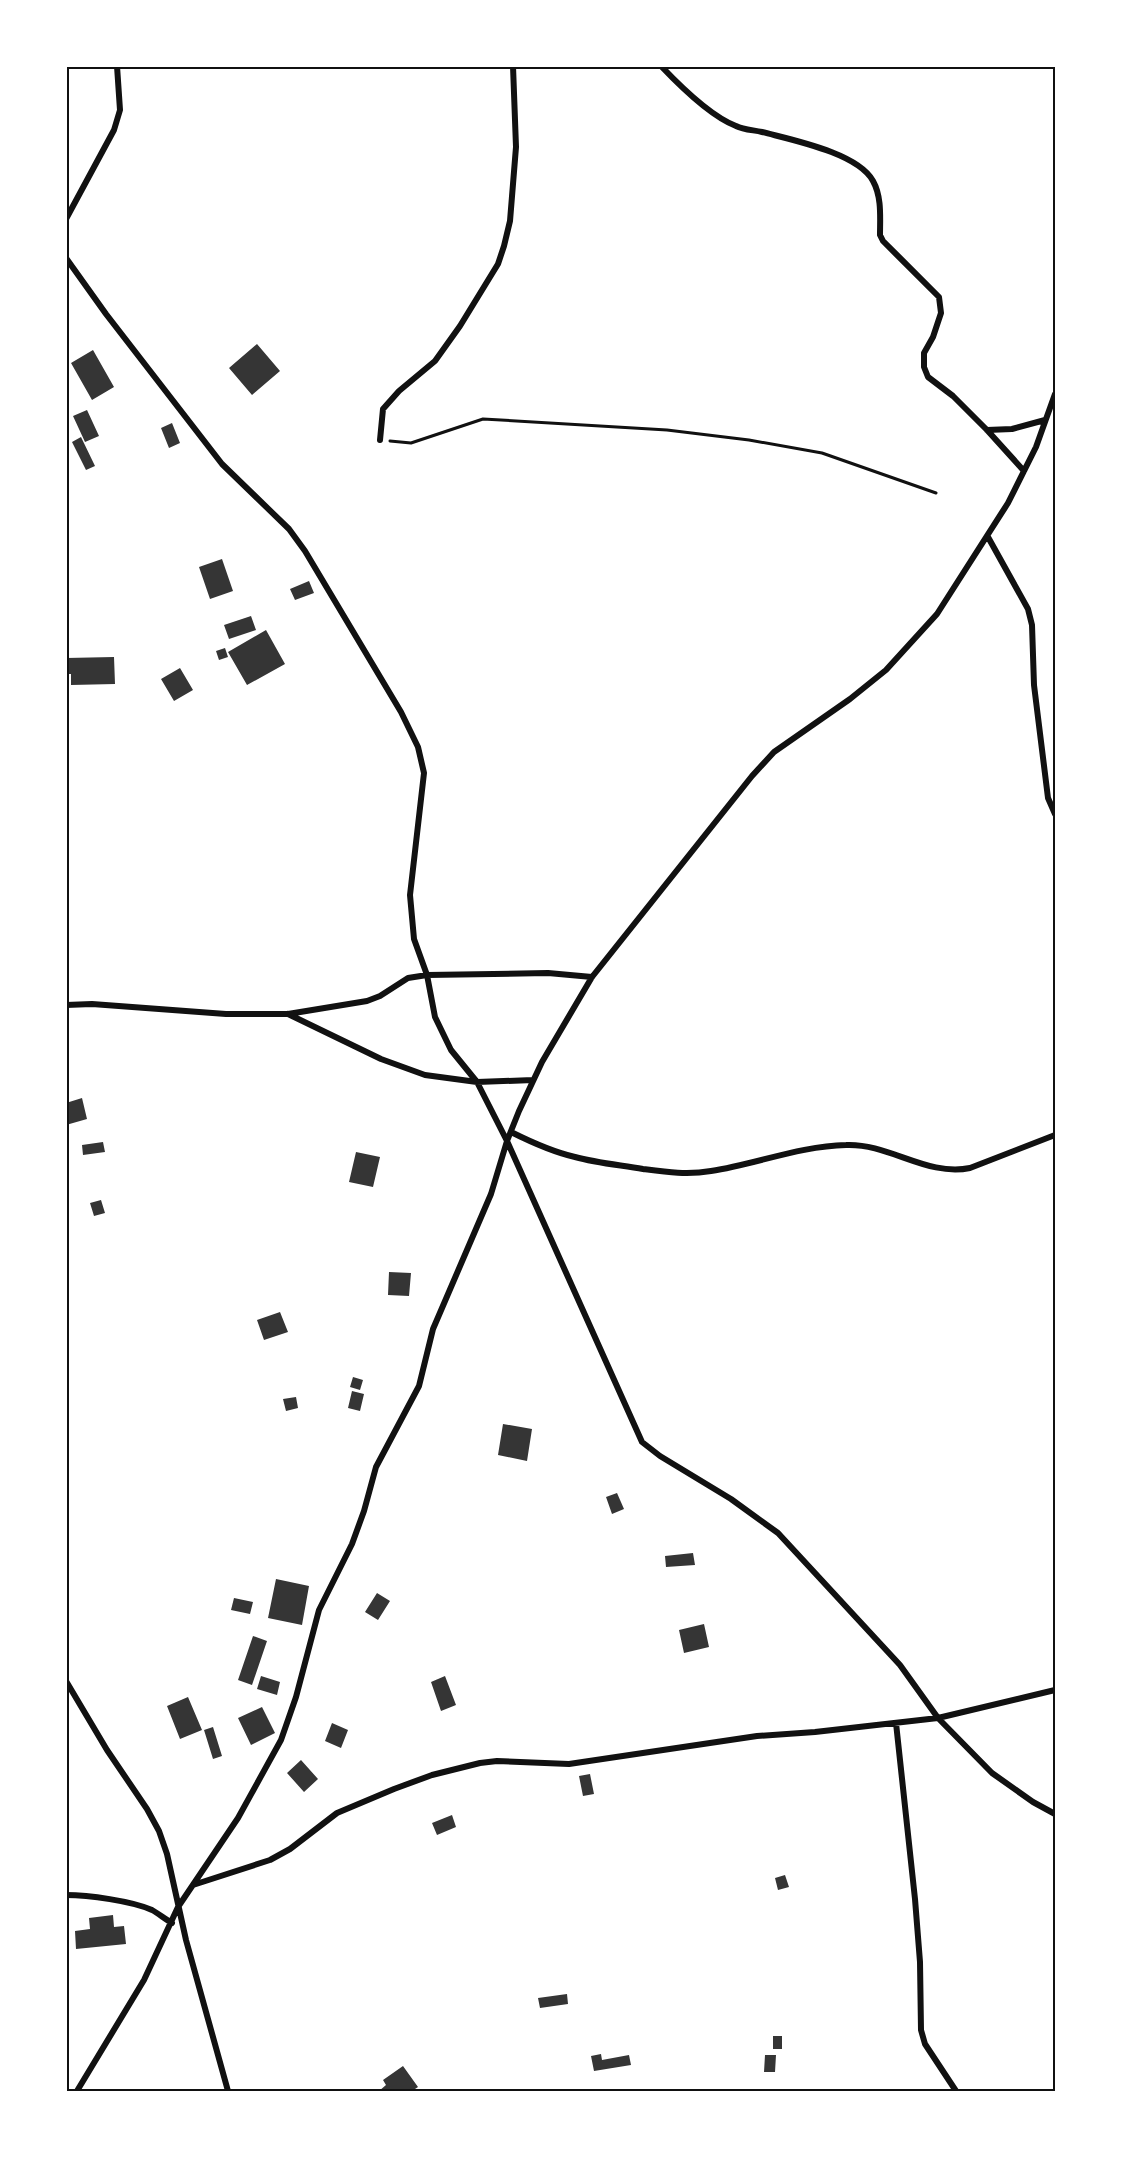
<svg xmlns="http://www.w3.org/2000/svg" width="1121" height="2157" viewBox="0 0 1121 2157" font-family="'PT Sans',sans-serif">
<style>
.building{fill:#353535}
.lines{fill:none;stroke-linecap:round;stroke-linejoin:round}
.path{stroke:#111;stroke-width:3}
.minor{stroke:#111;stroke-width:6}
.neatline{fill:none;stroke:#111;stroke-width:2}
</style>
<rect width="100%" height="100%" fill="#fff"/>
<path class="building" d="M257,344L280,371L252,395L229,368Z
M93,350L114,387L92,400L71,363Z
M87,410L99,436L85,442L73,416Z
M172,423L180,443L169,448L161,428Z
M81,437L95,466L86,470L72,442Z
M222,559L233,591L210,599L199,567Z
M309,581L314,593L295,600L290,589Z
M251,616L256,630L229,639L224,625Z
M266,630L285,664L247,685L228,652Z
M225,648L228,657L219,660L216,651Z
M114,657L115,684L71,685V674H66V658Z
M180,668L193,690L174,701L161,679Z
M82,1098L87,1119L66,1125V1103Z
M103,1142L105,1152L83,1155L82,1145Z
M356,1152L380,1157L373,1187L349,1182Z
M101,1200L105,1213L94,1216L90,1203Z
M389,1272L411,1273L409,1296L388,1295Z
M280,1312L288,1332L264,1340L257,1320Z
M353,1377L363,1380L360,1390L350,1387Z
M352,1391L364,1394L360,1411L348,1408Z
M296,1397L298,1408L286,1411L283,1399Z
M503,1424L532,1429L527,1461L498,1455Z
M617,1493L624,1509L612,1514L606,1497Z
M693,1553L695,1565L666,1567L665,1556Z
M276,1579L309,1586L302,1625L268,1618Z
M377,1593L390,1601L378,1620L365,1612Z
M234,1598L253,1602L250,1614L231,1610Z
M704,1624L709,1647L684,1653L679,1630Z
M253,1636L267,1641L252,1685L238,1680Z
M261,1676L280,1682L277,1695L257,1689Z
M445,1676L456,1705L441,1711L431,1682Z
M188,1697L202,1730L180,1739L167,1706Z
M262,1707L275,1733L251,1745L238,1718Z
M332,1723L348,1730L341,1748L325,1741Z
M213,1727L222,1756L213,1759L204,1730Z
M301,1760L318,1779L304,1792L287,1773Z
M590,1774L594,1794L583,1796L579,1776Z
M452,1815L456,1827L437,1835L432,1823Z
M785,1875L789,1887L778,1890L775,1878Z
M113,1915L114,1927L124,1926L126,1944L76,1949L75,1931L90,1929L89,1918Z
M567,1994L568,2004L540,2008L538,1998Z
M773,2036H782V2049H773Z
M601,2054L602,2060L629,2055L631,2065L594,2071L591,2056Z
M765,2055H776L775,2072H764Z
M403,2066L418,2087L412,2091H379L386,2085L383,2080Z"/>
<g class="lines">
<path class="path" d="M390,441L411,443L483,419L667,430L749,440L822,453L936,493"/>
<path class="minor" d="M661,66C680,86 710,116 736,126C744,130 754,130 762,132C792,140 858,153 873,181C882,197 880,218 880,235L883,241L939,297L941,313L933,337L924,353V367L928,377L953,396L987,430L1024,471
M66,219L114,130L120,110L117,66
M66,258L106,314L222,464L289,529L305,551L401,712L418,747L424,773L410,895L414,939L427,975L435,1017L451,1050L477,1082L507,1141L642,1442L660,1456L731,1499L778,1533L900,1665L938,1718L992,1773L1033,1802L1055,1814
M987,430L1012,429L1045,420
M380,440L383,409L399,391L435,361L460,326L498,264L504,246L510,221L516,147L513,66
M988,537L1028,609L1032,625L1034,685L1048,798L1055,814
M66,1005L92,1004L226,1014H288L367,1001L380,996L408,978L427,975L548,973L592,977
M288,1014L381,1059L425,1075L477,1082L533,1080
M511,1132C531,1142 553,1152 575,1157C597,1163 620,1165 643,1169C666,1172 687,1175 711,1171C756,1164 800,1146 846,1145C889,1143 927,1177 970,1168L1055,1135
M66,1681L107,1750L147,1809L159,1831L167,1854L186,1940L228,2091
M896,1723L915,1899L920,1962L921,2030L925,2044L956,2091
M193,1885L270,1860L290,1849L337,1813L394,1789L432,1775L480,1763L497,1761L569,1764L757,1736L815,1732L938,1718L1055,1690
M66,1895C88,1895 132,1901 152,1910C159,1914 165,1919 172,1923
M77,2091L144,1980L178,1907L238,1818L281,1740L296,1697L319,1610L352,1544L364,1511L376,1467L419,1386L433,1329L491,1194L507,1141L519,1111L542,1062L592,977L752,776L774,752L850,699L886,670L937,614L1008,503L1036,447L1055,394"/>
</g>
<rect width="1121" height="2157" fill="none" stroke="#ffffff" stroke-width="135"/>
<rect x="68" y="68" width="986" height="2022" class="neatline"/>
</svg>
